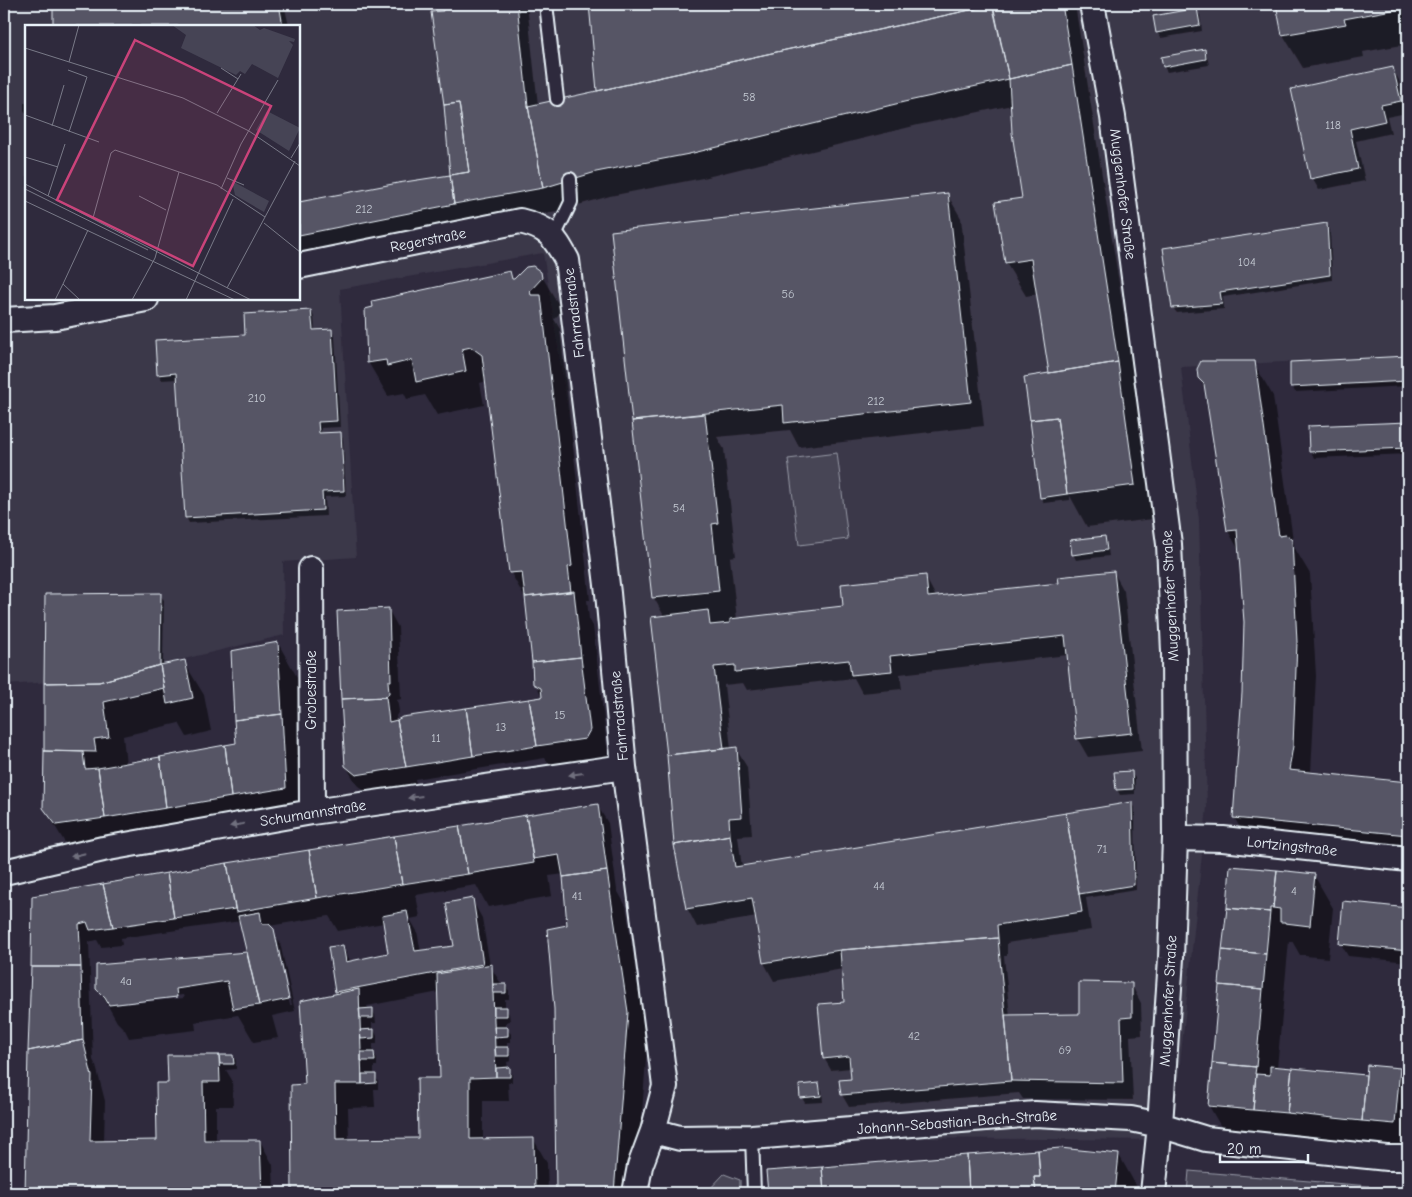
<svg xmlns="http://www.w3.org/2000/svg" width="1412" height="1197" viewBox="0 0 1412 1197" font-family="'Comic Neue',sans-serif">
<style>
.built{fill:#3b3749;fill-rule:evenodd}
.green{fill:#464455;stroke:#979aa6}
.shadow{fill:#0007;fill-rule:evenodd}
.building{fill:#575565;stroke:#e8f1f8}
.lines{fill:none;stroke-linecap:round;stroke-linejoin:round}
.service-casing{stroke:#e8f1f8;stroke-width:16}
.minor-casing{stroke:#e8f1f8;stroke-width:28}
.service{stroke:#2f2a3d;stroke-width:12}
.minor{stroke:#2f2a3d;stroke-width:24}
.oneway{fill:#70707e}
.labels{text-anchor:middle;stroke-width:4;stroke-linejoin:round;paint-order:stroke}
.number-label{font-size:12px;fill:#c4cad3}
.street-label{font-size:15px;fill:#e8f1f8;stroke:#2f2a3d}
.inset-road{fill:none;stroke:#797a88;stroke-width:1}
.view{fill:#ca437a;fill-opacity:0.15;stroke:#ca437a;stroke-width:2.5}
.inset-edge{fill:none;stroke:#e8f1f8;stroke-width:2.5}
</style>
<rect width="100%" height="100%" fill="#2f2a3d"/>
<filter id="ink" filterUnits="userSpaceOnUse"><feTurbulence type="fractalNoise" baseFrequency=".02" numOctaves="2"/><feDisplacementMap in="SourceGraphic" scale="10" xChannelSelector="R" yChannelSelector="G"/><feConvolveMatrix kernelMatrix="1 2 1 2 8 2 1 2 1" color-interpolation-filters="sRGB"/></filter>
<g filter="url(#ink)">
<path class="built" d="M4,4H1408V356L1181,367L1199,520L1207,807L1172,1140L768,1137L668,1124L641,874L543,253L340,289L356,557L283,562L284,635L101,679L4,685ZM26,26H299V299H26Z"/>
<path class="green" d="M837,453L848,539L799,545L788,459Z
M1189,1171L1369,1186V1193H1187Z
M724,1174L740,1180V1193H706Z"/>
<path class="shadow" d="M54,4H284L289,26H54Z
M444,4H527L538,105L598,92L590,4H1075L1137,397L1153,519L1087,527L1070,496V500L1044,503L1041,497L1051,374L1038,294L1026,296L1006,263L1023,199L1012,105L918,125L703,178L610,196L557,211L299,255V204L399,184L451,176Z
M1278,4H1408V44L1363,52L1364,57L1303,68L1283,35Z
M1196,10L1200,15L1202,31L1161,38L1157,32Z
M1204,51L1207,56L1209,65L1167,72L1164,67Z
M1392,68L1399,80L1407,113L1387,117L1391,133L1356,141L1365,181L1319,190L1312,178Z
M24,103H26V114L24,110Z
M947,194L961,218L984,426L799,447L790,430L717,437L724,449L736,556L730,557L737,619L844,608L925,576L935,595L936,597L1060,584L1114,573L1124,591L1142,751L1088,757L1077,738L1068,655L900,674L902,689L862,693L854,678L747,690L743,683L724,685L731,749H736L747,767L752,835L738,836L742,867L1132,804L1135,809L1136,890L1086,898L1091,930L1007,943V956H1004L1010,1017L1080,1015L1131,984L1141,1003L1142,1035L1130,1036L1133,1100L1023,1099L1019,1093L849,1107L842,1095L853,1080L851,1068L831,1070L824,1058L846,1003L843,969L774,981L764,963L757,917L697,927L687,908L664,616L654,598L612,232Z
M1327,224L1330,230L1332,280L1223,297L1224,309L1177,313L1173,308Z
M509,273L514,281L540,273L560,307L561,312L554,319L560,329L590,600H587L589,619L593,626L609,764L557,779L545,758L415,779L416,785L367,793L357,785L346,766L388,609L398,627L401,699L397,700L399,711L396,716L397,722L543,698L535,683L526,600L511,573L487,381L480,383L484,405L437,415L425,395L407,399L404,393L388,396L368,362Z
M311,311L314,317L315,331L331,330L335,336L340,427L321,428V434L340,433L343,439L346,496L325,497L326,516L189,523L186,517L178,379L162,380L158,374L247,336Z
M1408,358V386L1295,392L1292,386L1291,363Z
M1254,363L1273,396L1294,547L1310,574L1316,676L1311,773L1408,784V866L1253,851L1234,817L1244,693L1245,622L1240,552L1228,531L1206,390L1199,378Z
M1408,423V454L1314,458L1311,452L1310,427Z
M1104,537L1107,543L1109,556L1076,560L1073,554Z
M46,595H160L164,600L163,666L184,662L204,695L211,731L187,737L179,723L123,736L126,764L237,744L278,643L297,677L305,821L70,851L44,808Z
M1131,773L1135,778V794L1120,795L1117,789Z
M597,805L608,823L617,890L626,906L647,1046L636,1193H557L556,1008L568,926L564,874L549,876L552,896L488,907L476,885L416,895L420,917L410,919L417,931L421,952L455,947L472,900L482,918L490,966L502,985H505L509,991V999H505V1008L509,1014L510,1021L506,1022V1028L511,1034V1042H507V1048L511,1054V1061L507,1062L508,1069L512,1074V1082H508L509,1101H483V1140H534L547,1163L548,1193H294L292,1086H306L338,995L336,991L342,946L351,962L389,954L384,923L338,931L329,916L269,926L274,936L290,1005H292L277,940L280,943L295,1011L272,1016L278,1038L254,1042L238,1015L195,1022L196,1030L129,1038L125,1030L117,1022L98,988L248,953L241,921L121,938L122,945L101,947L97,940L89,942L93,1060L96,1066L105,1101L104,1142H158L169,1084V1057L233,1056L236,1061V1069L226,1070L232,1080L233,1106H216V1141H260L273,1165L274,1193H26L33,897L227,864ZM439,992L441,1079L419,1140H349L348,1108L375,1107L374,1089H378V1081L374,1075V1066H377V1058L373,1053V1044H377V1036L374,1030H372V1023H376L375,1015L372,1010H369L367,1006ZM183,995L184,998L114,1005V1003Z
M1231,867L1314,875L1333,908L1328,958L1305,956V955H1300L1292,941H1289L1277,1068L1367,1076L1399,1070L1408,1085V1156L1228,1139L1209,1106Z
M1344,903L1408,909V962L1348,956L1341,944Z
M818,1084L822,1090L823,1102L805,1103L802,1098Z
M1119,1155L1138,1189L1137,1193H769L768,1172Z"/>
<path class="building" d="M53,4H279L283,26H53Z
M442,4H517L528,106L543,188L454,204L450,175L469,172L459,103L444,105L431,12L443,11Z
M589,4H992L993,5L597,91Z
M992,4H1062L1072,65L1009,79Z
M1276,4H1408V7L1344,19L1346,24L1282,35Z
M993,5L1009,79L904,102L689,154L596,172L543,188L528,106Z
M1197,8L1200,25L1156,33L1153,16Z
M1205,49L1206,59L1163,67L1161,57Z
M1072,65L1118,362L1049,373L1031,259L1005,263L995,202L1022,198L1012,133L1009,79Z
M1393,67L1401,101L1381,105L1385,121L1350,129L1358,169L1310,179L1291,89Z
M459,103L469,172L450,175L444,105Z
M450,175L454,204L299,235V202L398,183Z
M948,193L971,402L784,423L783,405L632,421L611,231Z
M1327,223L1330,275L1220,292L1222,304L1172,308L1163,248Z
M533,266L541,272L542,278L530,291L531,295H541L572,566L568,567L571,592L525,597L522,572L509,573L482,355L471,347L462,349L466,371L416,382L412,360L387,366L386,360L367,363L365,309L373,307L372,301L510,271L512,279H514L526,267Z
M311,310L313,330L332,329L337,421L318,422L319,433L341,432L344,491L322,492L323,510L185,518L176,373L157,375L155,340L245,335L244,314Z
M1408,356V381L1290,387V362Z
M1201,361H1255L1279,536L1286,535L1292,540L1297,642L1293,746L1289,770L1408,782V835L1233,818L1242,693L1244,622L1237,530L1227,531L1204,384L1198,378L1197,369Z
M1118,362L1135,485L1067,494L1057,417L1030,420L1024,377Z
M705,414L718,523L712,524L719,591L652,598L632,421Z
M1057,417L1067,494L1040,498L1030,420Z
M1408,422V448L1309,452L1308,426Z
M1105,536L1107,550L1072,555L1070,540Z
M1114,571L1132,733L1076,739L1065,636L890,656L892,671L851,675L849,660L735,672V665L714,667L724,749L667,755L651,617L708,610L710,625L730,623V619L843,606L841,584L926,575L928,597L1059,583L1058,577Z
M574,591L581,657L532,662L525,597Z
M161,593L160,665L99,682L44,683L45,594Z
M389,608L391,681H388L389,693L386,697L341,699L337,611Z
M278,642L282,714L234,720L231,651Z
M581,657L590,730L585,739L537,746L529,699L542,697L541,688L533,684L532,662Z
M185,660L193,698L167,704L160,665Z
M160,665L164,688L104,702L109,737L94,739L96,752L44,751V683L99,682Z
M386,697L389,722L397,720L406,767L356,775L345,766L341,699Z
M529,699L537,746L473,756L466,708Z
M466,708L473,756L406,767L397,720L402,717Z
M282,714L286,788L231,797L225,745L236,743L234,720Z
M225,745L231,797L166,808L160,757Z
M737,747L742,817L729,818L730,835L674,845L667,755Z
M44,751L83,752L85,769L98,768L105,818L56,825L43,808Z
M160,757L166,808L105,818L98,768Z
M1132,771L1133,789L1116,790L1114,772Z
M1132,802L1134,885L1079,894L1066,813Z
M598,804L607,871L563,877L559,855L533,859L526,815Z
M1066,813L1082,912L997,925L998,938L840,950L763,963L752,898L686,909L674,845L730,835L735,867Z
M526,815L534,863L468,874L459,826Z
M459,826L468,874L402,884L394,836Z
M394,836L402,884L317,898L309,850Z
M309,850L317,898L236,912L227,863Z
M227,863L235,909L174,918L167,873Z
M1230,866L1277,870L1273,908H1270V912L1227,908Z
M1277,870L1315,874L1310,926L1285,923V922H1280V909L1273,908Z
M607,871L628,1012L614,1193H556L554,1009L547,929L567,925L563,877Z
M167,873L174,918L113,927L103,884Z
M103,884L113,927L90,930L87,922L79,924L81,967H31L32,896Z
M473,898L483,964L335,992L328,947L343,945L346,962L388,953L382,916L407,911L415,951L454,946L446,903Z
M1343,901L1408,908V951L1339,944Z
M1227,908L1270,912L1266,954L1222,950Z
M260,912L262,924H269L274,929L289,999L259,1005L238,916Z
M998,938L1011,1081L841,1095L839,1080L851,1079L849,1056L823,1059L818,1004L844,1002L840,950Z
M1222,950L1266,954L1263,989L1219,985Z
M247,952L259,1005L233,1009L227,981L176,989L177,997L109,1005L105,998L96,989V965Z
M492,964L496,1077L470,1078V1139L534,1138L535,1193H292L291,1085L305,1084L300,1001L359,989L362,1084H335L336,1139L418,1138L417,1078H440L437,974Z
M31,967H81L83,1040L28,1051Z
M1079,982L1132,983V1017L1121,1018L1123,1083L1011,1081L1005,1015L1079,1014Z
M493,984H506V993H493Z
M1219,985L1263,989L1256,1067L1212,1063Z
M494,1007H507V1016H494Z
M373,1008V1018H360L359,1009Z
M494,1027H508V1036L495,1037Z
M374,1029V1038L361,1039L360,1030Z
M83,1040L92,1076L90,1141L157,1140L156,1083H168L167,1055H219L220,1082H203L204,1140H260L262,1193H25L28,1051Z
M495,1047H509V1056H496Z
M361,1052H374L375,1061H361Z
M219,1055H233L234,1064H220Z
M1212,1063L1256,1067L1255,1074H1256L1253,1110L1208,1106Z
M1367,1065L1400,1068L1395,1124L1362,1121Z
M1270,1066L1292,1068L1287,1113L1253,1110L1256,1074L1270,1075Z
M510,1067V1077H496V1068Z
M1292,1068L1366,1075L1362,1121L1287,1113Z
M362,1074H376V1083L362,1084Z
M819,1083L821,1096L800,1098L799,1085Z
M1060,1148L1119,1154L1115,1193H1036L1034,1177H1040L1038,1150Z
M1038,1150L1040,1177H1034L1036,1193H969L967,1155Z
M967,1155L969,1193H824L822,1167Z
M822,1167L824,1193H768L766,1171Z"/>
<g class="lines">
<defs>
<path id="service" d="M546,4L557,99
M554,237L571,202L570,179
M752,1137L754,1193"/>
<path id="minor" d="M1092,4L1113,117L1169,544L1174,652L1175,838L1171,958L1160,1125L1153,1193
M299,266L520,221C549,228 553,235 567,260L608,593L624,767L665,1086L653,1131L640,1166L635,1193
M4,320L55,317L146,299
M311,569L312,812
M1175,838L1223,839L1408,859
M4,872L103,849L312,812L624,767
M653,1131L680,1138L752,1137L1035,1114L1131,1119L1160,1125L1206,1139L1387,1158H1408"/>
</defs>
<use href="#service" class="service-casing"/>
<use href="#minor" class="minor-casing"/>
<use href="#service" class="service"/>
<use href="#minor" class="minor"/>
</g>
<defs><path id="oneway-solid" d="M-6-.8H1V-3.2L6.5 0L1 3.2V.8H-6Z" transform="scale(1.25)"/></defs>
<g class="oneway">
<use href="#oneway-solid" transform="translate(576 774) rotate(172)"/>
<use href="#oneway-solid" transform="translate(415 797) rotate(172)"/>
<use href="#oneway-solid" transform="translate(237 825) rotate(170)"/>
<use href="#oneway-solid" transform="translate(78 855) rotate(167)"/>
</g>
</g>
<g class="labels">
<g class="number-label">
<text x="749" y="101">58</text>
<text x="1333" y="129">118</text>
<text x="364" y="213">212</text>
<text x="1247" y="266">104</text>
<text x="788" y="298">56</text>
<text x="257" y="402">210</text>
<text x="876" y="405">212</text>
<text x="679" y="512">54</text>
<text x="560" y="719">15</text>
<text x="501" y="731">13</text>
<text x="436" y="742">11</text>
<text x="1102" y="853">71</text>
<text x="879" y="890">44</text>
<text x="1294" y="895">4</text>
<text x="577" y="900">41</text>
<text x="126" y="985">4a</text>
<text x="914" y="1040">42</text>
<text x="1065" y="1054">69</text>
</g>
<g class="street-label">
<text transform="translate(1123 194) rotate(83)" y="5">Muggenhofer Straße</text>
<text transform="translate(428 240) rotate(-11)" y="5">Regerstraße</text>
<text transform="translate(574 313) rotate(-97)" y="5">Fahrradstraße</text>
<text transform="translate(1170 596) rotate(-93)" y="5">Muggenhofer Straße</text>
<text transform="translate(311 690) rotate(-90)" y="5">Grobestraße</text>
<text transform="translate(619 716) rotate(-95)" y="5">Fahrradstraße</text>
<text transform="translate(313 813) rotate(-9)" y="5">Schumannstraße</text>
<text transform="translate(1292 846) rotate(6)" y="5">Lortzingstraße</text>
<text transform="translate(1168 1001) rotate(-87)" y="5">Muggenhofer Straße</text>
<text transform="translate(957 1122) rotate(-4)" y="5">Johann-Sebastian-Bach-Straße</text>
</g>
</g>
<g transform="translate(25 25)">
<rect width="275" height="275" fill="#2f2a3d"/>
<path d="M147,0H228L235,5L239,3L270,14L269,17L264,16L268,20L253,53L227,39L220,49L215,46L211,50L156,23L161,10ZM242,86L275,103L264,126L231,105ZM207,156L244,176L239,187L210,170Z" fill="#464455"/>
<path class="inset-road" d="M0,23L158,73L224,106L275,141M44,37L54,0M196,43L213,54M43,45L62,52L44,107M192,88L216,49M0,90L74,117M27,101L39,60M90,125L192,160L240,192M0,132L33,142M266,133L275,118M202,153L219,160M0,159L226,275M0,164L123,225M196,164L216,119L253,55M23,171L40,119M114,171L141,185M0,176L210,275M68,193L86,128L90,125M239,198L275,227M202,263L270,136M30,275L38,259M55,275L38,259L63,205M107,275L130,233L154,147M161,275L208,174"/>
<path class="view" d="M110,15L246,81L168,241L32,175Z"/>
<rect width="275" height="275" class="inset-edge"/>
</g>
<rect width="1412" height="1197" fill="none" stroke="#2f2a3d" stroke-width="20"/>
<rect x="10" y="10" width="1392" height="1177" fill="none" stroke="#e8f1f8" stroke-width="2" filter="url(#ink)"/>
<path d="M1220 1154v8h88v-8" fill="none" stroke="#e8f1f8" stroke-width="2.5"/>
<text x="1227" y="1154" font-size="15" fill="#e8f1f8" stroke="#2f2a3d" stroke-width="4" paint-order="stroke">20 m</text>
</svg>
